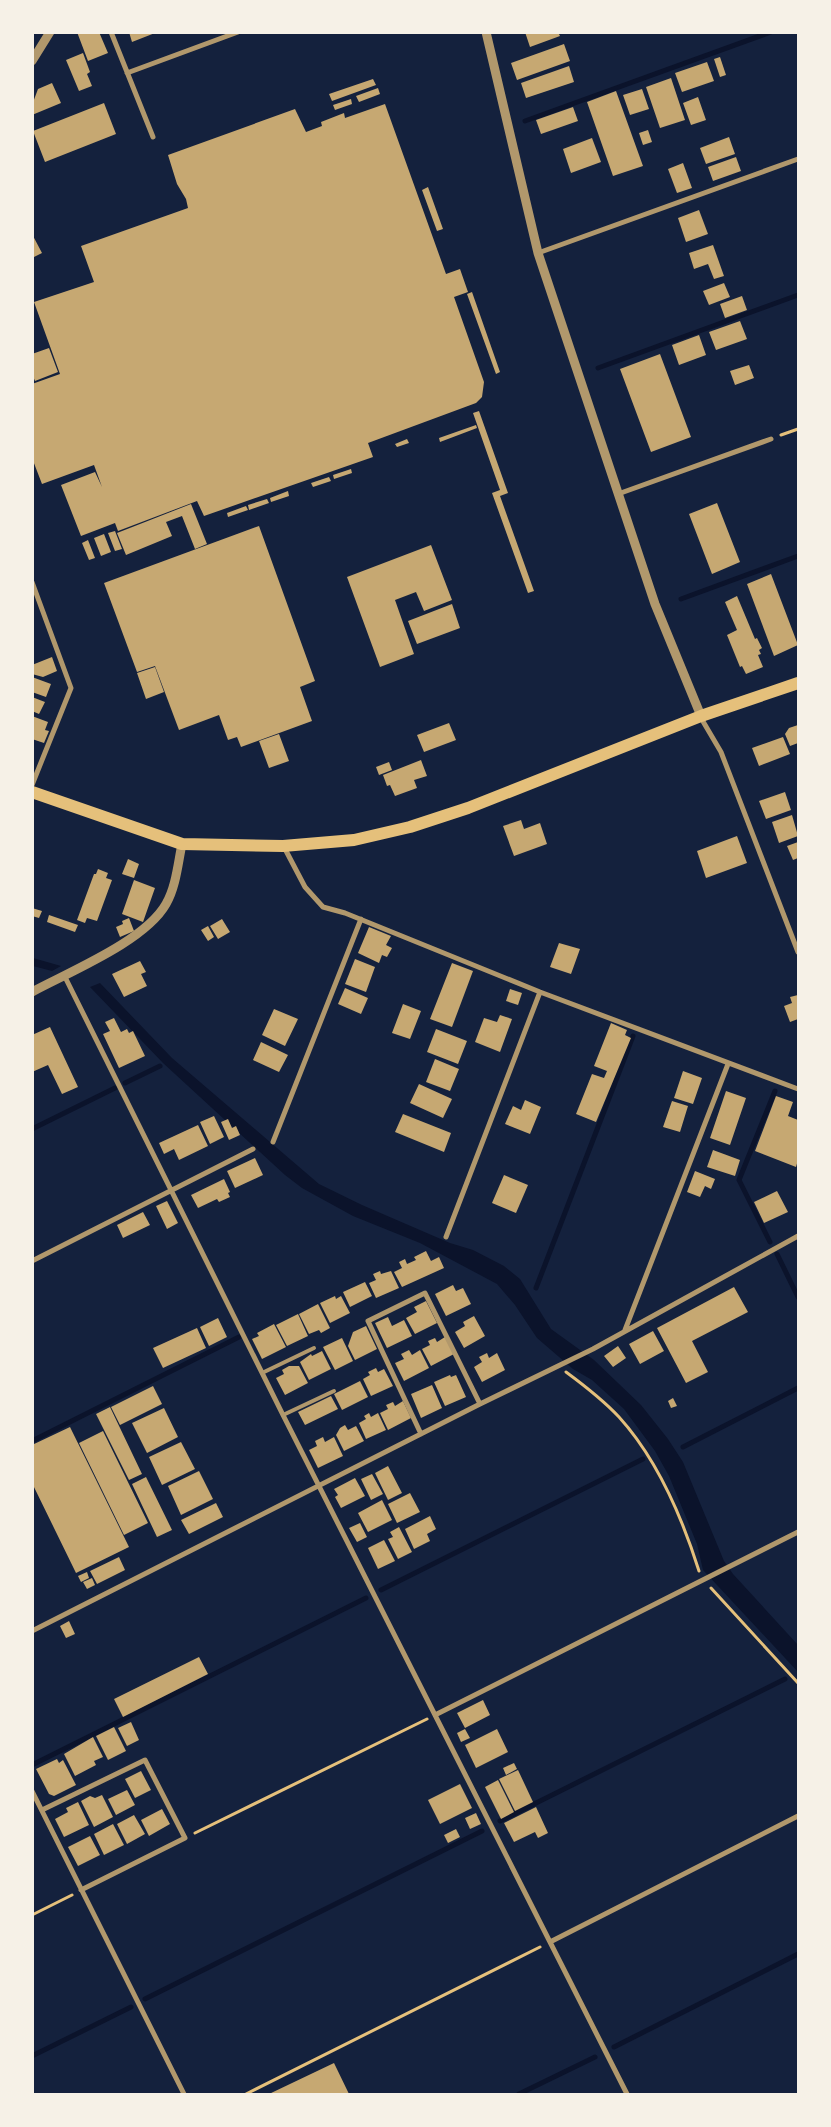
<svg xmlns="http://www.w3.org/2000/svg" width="831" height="2127" viewBox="0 0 831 2127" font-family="'Open Sans',sans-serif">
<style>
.water{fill:#0b132b}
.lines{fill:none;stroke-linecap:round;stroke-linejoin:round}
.stream{stroke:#0b132b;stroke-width:5}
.building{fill:#c6a872}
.path{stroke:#e5c07b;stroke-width:3}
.service{stroke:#b1986c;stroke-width:4}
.minor{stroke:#b1986c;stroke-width:5}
.tertiary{stroke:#b1986c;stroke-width:9}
.primary{stroke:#e5c07b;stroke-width:12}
</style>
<rect width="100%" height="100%" fill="#14213d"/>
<path class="water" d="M32,958H33L61,966L52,971L33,966Z
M100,983L172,1058L319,1184L362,1205L450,1243L473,1250L504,1266L520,1279L551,1329L594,1360L641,1405L668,1439L683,1462L724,1561L733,1574L798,1645V1672L703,1570L697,1544L669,1476L655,1451L624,1409L592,1380L573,1369L537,1338L515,1305L497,1284L420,1243L353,1216L302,1188L285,1175L163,1063L90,987Z"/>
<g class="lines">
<path class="stream" d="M525,121L771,32
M598,368L798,295
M681,599L798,556
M125,1083L160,1066
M32,1129L115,1088
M770,1242L739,1180L775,1091
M777,1254L798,1297
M536,1288L633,1036
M32,1441L239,1337
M683,1447L798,1388
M381,1590L643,1459
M32,1765L366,1598
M500,1821L785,1679
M145,1999L482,1831
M614,2047L798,1954
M32,2056L131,2007
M519,2094L595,2057"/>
</g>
<path class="building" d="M77,32H99L108,53L88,61Z
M129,32H155V33L132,42Z
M525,32H558L560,36L530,47Z
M564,44L570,61L517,80L511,63Z
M83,53L90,72L87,74L92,86L79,91L66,60Z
M720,57L726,75L720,77L714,59Z
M707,62L714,81L682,92L675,73Z
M569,66L574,82L526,98L521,83Z
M671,78L685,120L660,128L646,87Z
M373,79L376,85L332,101L329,94Z
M52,83L61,103L32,115V105L38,89Z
M378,88L380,94L359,102L356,96Z
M642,89L649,109L630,115L623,95Z
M616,91L643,166L613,176L587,102Z
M698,97L706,120L691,125L683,103Z
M351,99L352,104L335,110L333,105Z
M104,103L116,134L45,162L33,131Z
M385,104L446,274L460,269L468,292L454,297L484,382L482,397L476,403L368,443L373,457L204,516L197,501L118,531L115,523L81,536L61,485L95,472L102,487L94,465L42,484L32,458V384L60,374L34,302L94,282L81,246L188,208L186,199L177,184L168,155L295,109L306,132L322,126L321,122L344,113L345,118Z
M573,107L578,121L541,134L536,120Z
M648,130L652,142L643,145L639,133Z
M729,137L735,154L706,164L700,148Z
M592,138L601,162L571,173L563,149Z
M736,157L741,171L713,181L708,167Z
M683,163L692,188L677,193L668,169Z
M428,187L443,229L437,231L422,190Z
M699,210L708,234L686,242L678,218Z
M32,234L42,253L32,258Z
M713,245L724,276L714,279L708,264L694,269L689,253Z
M724,283L730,297L709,305L703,291Z
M472,292L500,372L496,374L467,294Z
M742,296L747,310L725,318L720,304Z
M740,321L747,339L716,350L709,332Z
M699,335L706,355L679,365L672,345Z
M49,348L58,372L35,381L32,374V354Z
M660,354L691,437L651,452L620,369Z
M749,365L754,378L735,385L730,371Z
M479,411L508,493L500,496L534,591L528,593L492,493L500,490L473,413Z
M476,425L477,428L440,442L439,438Z
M407,439L409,443L397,447L395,444Z
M351,469L352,473L334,479L333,475Z
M329,477L331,481L313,487L311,483Z
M288,491L289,496L271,502L270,498Z
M267,499L269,503L249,510L248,505Z
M717,503L740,562L712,574L689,514Z
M191,504L207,544L195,549L182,516L166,522L172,536L126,555L117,533Z
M246,506L248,510L228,517L227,513Z
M259,526L315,681L300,687L312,721L241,747L237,737L228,740L219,715L179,730L155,666L137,672L104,583Z
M115,531L122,549L115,551L108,533Z
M104,534L111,552L101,556L94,538Z
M88,540L95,558L89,560L82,543Z
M431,545L452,600L424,611L416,592L395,600L414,654L380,667L347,577Z
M771,574L798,645L774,656L747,584Z
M737,596L755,639L757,638L762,648L759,650L761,654L758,655L763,667L746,674L742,666L740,667L727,635L737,630L725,602Z
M452,604L460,628L417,644L408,621Z
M52,657L57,671L43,677L32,674V665Z
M155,667L164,692L146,699L137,673Z
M32,677L51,684L46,697L32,692Z
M32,697L45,702L39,714L32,711Z
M32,716L48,722L45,730L49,731L44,743L32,739Z
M449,723L456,740L424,752L417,735Z
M798,725V743L790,746L785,734L789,728Z
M279,734L289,761L269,768L259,741Z
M783,737L790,754L759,766L752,748Z
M421,760L427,776L414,780L417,788L395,796L390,785L387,786L383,775Z
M389,762L392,770L379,775L376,767Z
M785,792L791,810L766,819L759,801Z
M792,815L798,836L779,843L772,822Z
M521,820L524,829L540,823L547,844L514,856L503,826Z
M737,836L747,863L706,878L697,851Z
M798,842V858L793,860L787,846Z
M128,859L139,864L134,878L122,874Z
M98,869L108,873L106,878L112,880L97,921L87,918L85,923L77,920L94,874H96Z
M134,880L155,888L143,922L122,914Z
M32,908L42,911L39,918L32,916Z
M49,915L78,925L75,932L47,922Z
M129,918L134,931L120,937L116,927L123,924L122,921Z
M222,919L230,932L218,939L210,926Z
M208,926L214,937L208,941L201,930Z
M369,927L391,936L386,945L392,948L387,957L382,955L379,963L358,953Z
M559,943L580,949L571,974L550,967Z
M355,959L375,967L366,992L345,984Z
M140,961L146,972L141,974L147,986L124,997L112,974Z
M452,963L473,971L452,1027L430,1019Z
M345,988L368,998L361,1014L338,1004Z
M510,989L522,993L518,1005L506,1001Z
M798,995V1019L790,1022L784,1006L792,1003L790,997Z
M403,1004L421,1011L410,1039L392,1033Z
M274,1009L298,1019L285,1046L262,1035Z
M500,1015L512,1019L500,1052L475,1042L484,1018L497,1022Z
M114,1018L121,1032L127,1029L129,1033L133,1031L145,1056L119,1068L103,1034L110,1031L105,1022Z
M611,1023L627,1030L625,1035L631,1038L596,1122L576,1114L592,1074L604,1078L607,1071L594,1066Z
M50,1027L78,1087L62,1094L48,1065L32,1072V1035Z
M436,1029L467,1041L458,1064L427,1052Z
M261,1042L288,1055L279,1072L253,1060Z
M435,1059L459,1069L450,1091L426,1082Z
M683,1071L702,1078L693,1104L674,1098Z
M419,1084L452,1099L443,1118L410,1103Z
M726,1091L746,1098L730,1145L710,1138Z
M776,1096L793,1102L788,1116L798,1120V1160L796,1167L755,1151Z
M525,1100L541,1107L530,1134L505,1124L513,1106L521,1110Z
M672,1101L688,1106L680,1132L663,1127Z
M403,1114L451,1133L444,1152L395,1132Z
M214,1116L224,1137L210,1144L200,1122Z
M228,1119L232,1128L236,1126L240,1135L229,1140L221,1122Z
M198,1125L208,1146L179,1160L174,1149L164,1154L159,1143Z
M713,1150L740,1160L735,1176L707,1167Z
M255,1158L263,1175L235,1188L227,1171Z
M695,1171L715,1179L711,1189L705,1186L700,1197L687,1192Z
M504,1175L528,1185L516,1213L492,1203Z
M224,1179L230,1192L228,1193L230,1197L219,1202L217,1199L198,1208L191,1195Z
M777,1191L788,1212L764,1223L754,1202Z
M167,1201L178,1223L167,1229L156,1206Z
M143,1212L150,1225L123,1238L117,1225Z
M426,1251L431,1261L439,1257L444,1268L402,1287L394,1272L402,1268L399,1262L405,1259L407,1264L416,1260L414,1257Z
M380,1271L381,1274L391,1271L399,1288L376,1298L369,1283L376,1280L373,1274Z
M365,1282L372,1296L350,1307L343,1292Z
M453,1285L456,1291L463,1288L471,1304L446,1316L435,1294Z
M734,1287L748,1312L692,1341L708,1372L686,1383L657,1328Z
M335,1296L336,1299L341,1296L350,1313L330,1323L320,1303Z
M426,1301L437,1323L415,1334L406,1318L417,1312L414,1307Z
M318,1304L330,1328L321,1333L319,1330L309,1334L299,1314Z
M298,1314L308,1336L287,1346L276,1325Z
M474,1316L485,1336L464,1348L455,1332L465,1326L463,1322Z
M388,1317L392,1326L404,1320L412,1336L387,1348L375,1323Z
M218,1318L227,1337L209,1346L200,1327Z
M274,1324L286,1347L262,1359L252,1339L259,1336L257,1333Z
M366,1326L377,1349L355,1360L348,1346L353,1332Z
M197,1328L206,1348L163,1368L153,1348Z
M653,1331L664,1351L640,1364L629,1344Z
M445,1337L454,1354L431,1366L422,1349L430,1345L428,1341L435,1338L437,1342Z
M342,1338L353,1361L335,1370L323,1347Z
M618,1346L626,1358L613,1367L604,1356Z
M409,1350L412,1355L420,1350L429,1368L404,1381L395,1363L404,1359L401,1354Z
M322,1351L331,1369L309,1380L300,1362L311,1354L312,1356Z
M487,1353L489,1358L497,1353L505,1370L482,1382L474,1367L482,1362L479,1357Z
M289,1366H299L308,1383L285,1395L276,1378L284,1374L282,1370Z
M376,1368L378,1372L384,1369L393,1386L371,1396L363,1379L370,1375L368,1372Z
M450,1375L451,1377L456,1375L466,1397L445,1406L434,1382Z
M360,1381L368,1397L342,1410L334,1394Z
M432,1385L442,1408L421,1418L411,1394Z
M153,1386L162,1404L120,1425L111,1407Z
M331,1396L338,1409L305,1425L298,1412Z
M673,1398L677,1406L671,1408L668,1401Z
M403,1401L411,1418L388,1430L380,1413L388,1409L386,1405L393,1402L395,1406Z
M110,1407L142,1474L129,1480L96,1414Z
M164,1408L178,1437L147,1453L132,1423Z
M369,1413L371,1417L378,1413L386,1430L366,1439L359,1423L366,1419L364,1416Z
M345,1425L348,1430L356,1426L364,1441L344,1451L336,1435L340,1428Z
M70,1427L129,1547L76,1573L32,1483V1445Z
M103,1431L148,1523L124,1535L79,1443Z
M323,1437L325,1442L334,1437L343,1456L318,1468L309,1450L317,1446L315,1441Z
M181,1442L195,1469L162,1485L149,1457Z
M388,1466L402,1493L388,1500L375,1473Z
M199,1471L213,1499L181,1515L168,1486Z
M372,1474L383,1494L371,1500L361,1479Z
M146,1477L172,1530L157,1537L132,1484Z
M355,1478L365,1496L341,1508L335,1497L338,1495L334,1489Z
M410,1493L420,1512L397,1523L388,1504Z
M382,1500L392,1520L368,1532L358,1513Z
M216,1503L223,1517L189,1534L181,1520Z
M430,1516L436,1529L427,1534L430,1541L414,1549L405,1529Z
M360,1523L367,1537L357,1542L349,1528Z
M399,1527L412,1552L398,1559L388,1539L393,1537L390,1532Z
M384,1540L395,1561L378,1569L368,1548Z
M119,1557L125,1570L97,1584L90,1571Z
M87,1572L89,1578L81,1582L78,1576Z
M92,1578L95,1585L87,1589L83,1582Z
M69,1621L75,1634L66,1638L60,1626Z
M199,1657L208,1674L123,1717L114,1699Z
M483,1700L490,1715L465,1728L457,1713Z
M131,1722L139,1740L127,1746L118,1728Z
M114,1727L126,1751L108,1760L96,1736Z
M465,1729L470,1738L461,1742L457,1733Z
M497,1729L508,1752L476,1768L465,1745Z
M93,1737L103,1757L94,1761L96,1765L75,1776L64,1754Z
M57,1759L59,1763L63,1760L76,1785L54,1796L49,1794L36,1769Z
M514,1763L517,1769L506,1775L503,1768Z
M518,1770L533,1802L515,1811L499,1779Z
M141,1771L151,1790L135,1798L125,1779Z
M498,1780L514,1812L501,1819L485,1787Z
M460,1784L472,1808L440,1824L428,1800Z
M127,1790L135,1805L116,1815L108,1799Z
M102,1795L113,1817L94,1827L81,1801L90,1796L95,1798Z
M78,1802L89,1825L64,1837L55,1819L68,1812L66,1808Z
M536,1807L548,1833L538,1838L535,1832L514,1842L504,1823Z
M162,1809L170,1824L149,1836L141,1820Z
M476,1813L481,1824L470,1829L465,1818Z
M134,1815L145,1834L127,1844L117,1824Z
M113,1824L124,1845L104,1855L94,1834Z
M456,1829L460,1837L448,1843L444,1835Z
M90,1836L100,1855L78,1866L68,1847Z
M334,2063L349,2094H269Z"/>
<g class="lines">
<path class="path" d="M781,435L798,429
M566,1372C585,1386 604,1401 619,1417C658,1460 682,1517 699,1571
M711,1588L798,1683
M195,1833L427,1719
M32,1915L72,1895
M246,2094L540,1947"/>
<path class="service" d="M262,1373L314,1348
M283,1415L334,1391"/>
<path class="minor" d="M111,32L153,137
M127,73L238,32
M538,253L798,159
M618,494L771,439
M32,582L71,688L32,785
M701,718L721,752L798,952
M284,847L305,887L323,907L345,913L540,992L798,1089
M64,975L283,1415L627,2094
M273,1142L361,919
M446,1237L540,992
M32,1261L253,1149
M625,1330L728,1064
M421,1434L368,1321L425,1293L480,1404
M32,1631L480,1404L593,1349L798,1236
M435,1715L798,1532
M32,1791L184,2094
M42,1810L145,1760L185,1838L81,1890
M550,1942L798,1816"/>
<path class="tertiary" d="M486,32L538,253L655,604L701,716
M32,61L50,32
M32,992C71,971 145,941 166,904C176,887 178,863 182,844"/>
<path class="primary" d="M32,792L182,844L283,846L354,840L410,827L468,808L701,716L798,683"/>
</g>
<rect width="831" height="2127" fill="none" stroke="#f6f1e7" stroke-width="68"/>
</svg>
